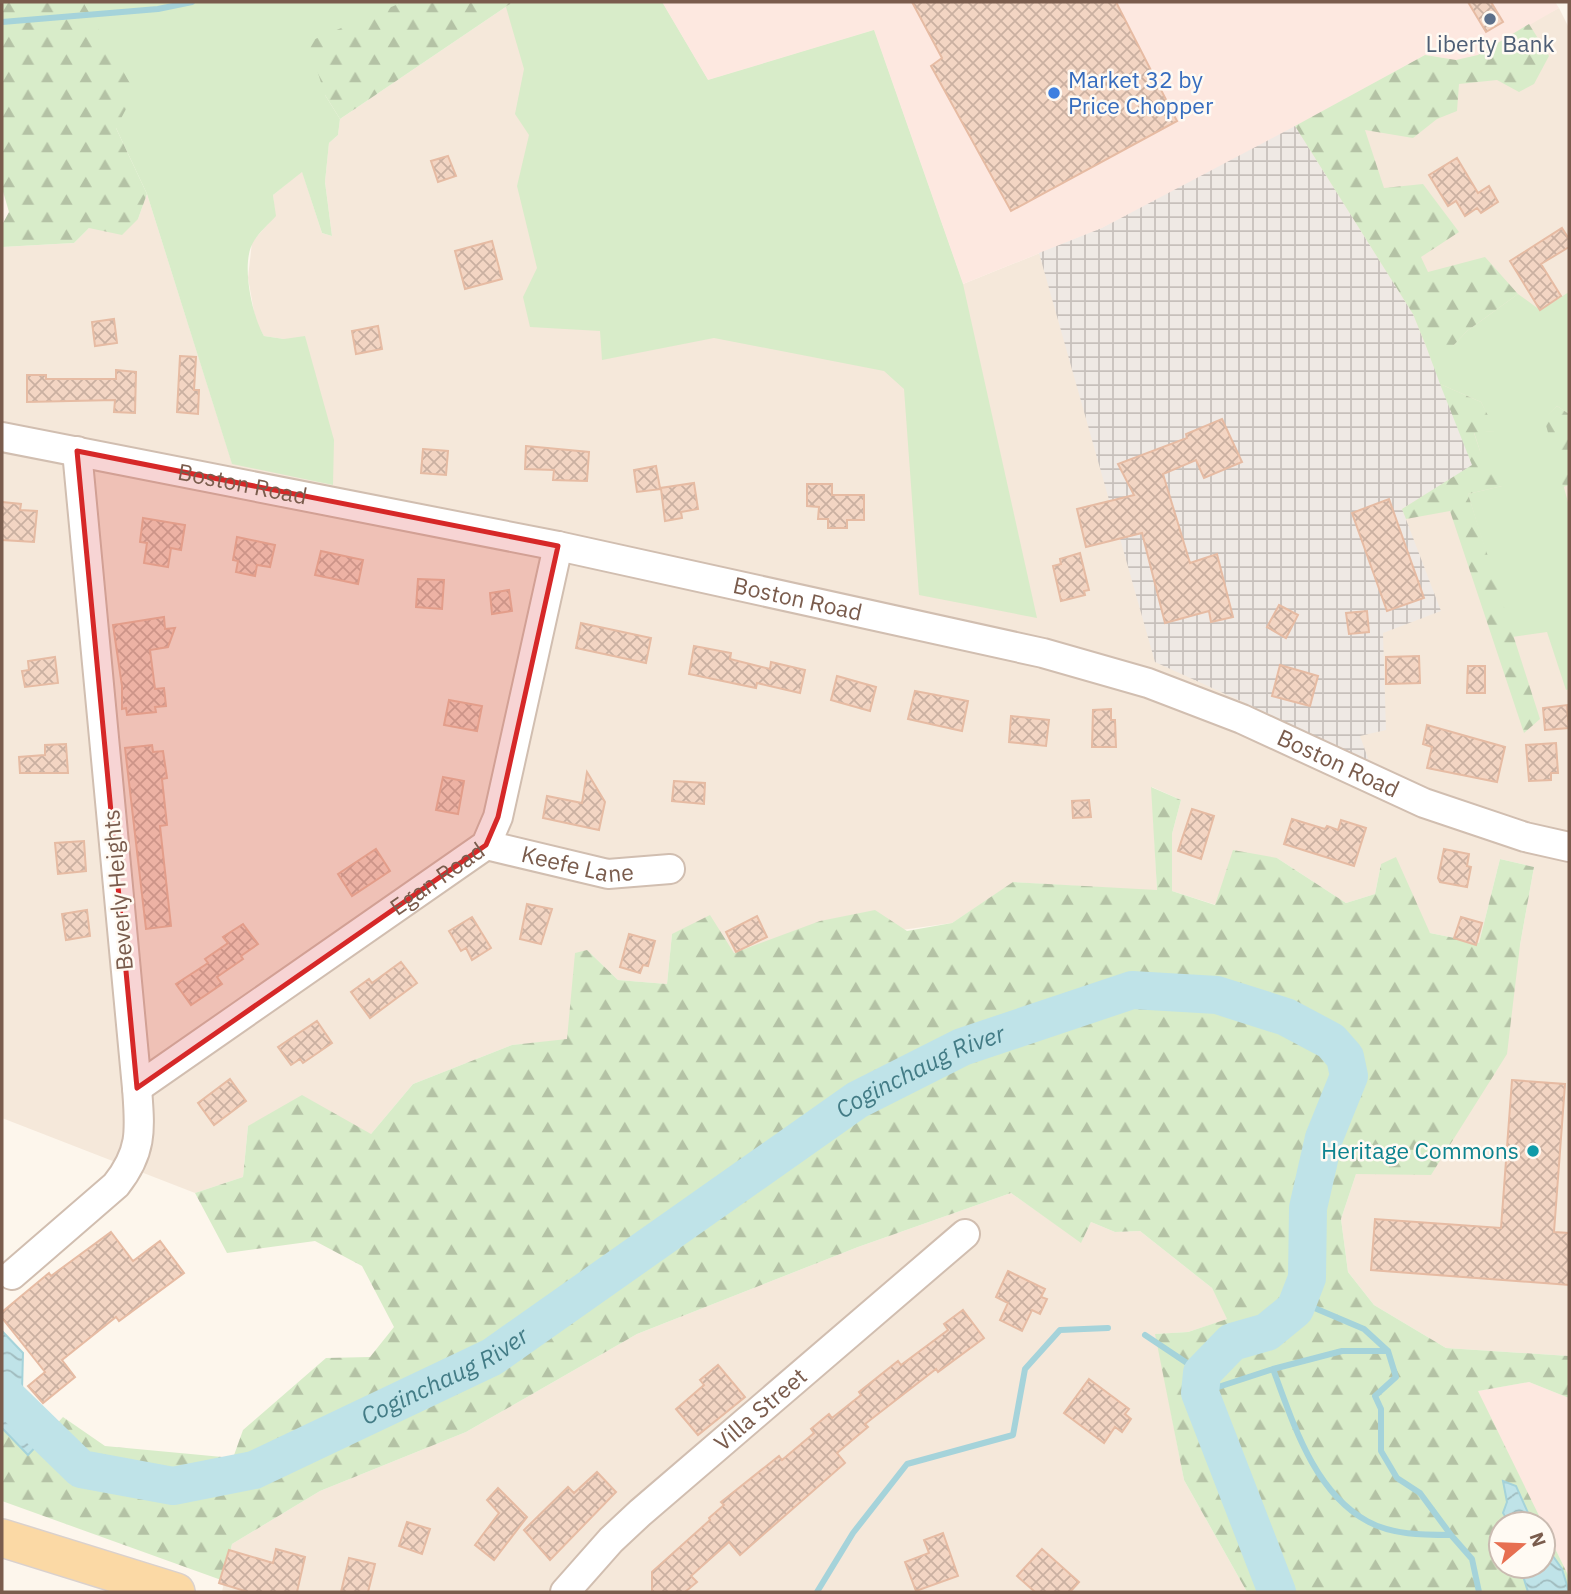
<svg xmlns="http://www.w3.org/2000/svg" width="1571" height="1594" viewBox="0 0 1571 1594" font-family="'IBM Plex Sans',sans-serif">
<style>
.residential{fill:#f5e8da}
.commercial{fill:#fde8e0}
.industrial{fill:url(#industrial-grid)}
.grass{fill:#d8ecc9}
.forest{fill:url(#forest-firs);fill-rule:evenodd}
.water{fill:url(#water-waves);stroke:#a5d3da;stroke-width:2}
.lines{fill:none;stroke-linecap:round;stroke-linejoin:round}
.stream{stroke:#a5d3da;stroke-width:6}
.river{stroke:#bfe3e8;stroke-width:38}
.building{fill:url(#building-cross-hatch);stroke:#e6bba3;stroke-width:2}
.minor-casing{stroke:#d1beb0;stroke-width:32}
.major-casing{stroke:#dad1cd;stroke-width:40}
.minor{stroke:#fff;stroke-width:28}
.major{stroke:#fbd9a5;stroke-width:37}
.marked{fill:#d62828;fill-opacity:0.2;stroke:#d62828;stroke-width:5;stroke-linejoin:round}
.service-dot{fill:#5c6f8a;stroke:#fffaf3;stroke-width:2.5}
.shop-dot{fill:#3f7fe0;stroke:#fffaf3;stroke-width:2.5}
.culture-dot{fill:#0f9aa8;stroke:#fffaf3;stroke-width:2.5}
.labels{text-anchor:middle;stroke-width:5;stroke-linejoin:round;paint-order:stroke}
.service-label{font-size:23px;fill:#4e5e75;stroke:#fffaf3}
.shop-label{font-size:23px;fill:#366cbe;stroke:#fffaf3;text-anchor:start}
.street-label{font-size:23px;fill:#7a5c4d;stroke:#fffaf3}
.culture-label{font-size:23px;fill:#0d838f;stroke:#fffaf3;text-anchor:end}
.water-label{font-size:24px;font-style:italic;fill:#437c86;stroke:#fffaf3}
</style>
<defs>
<pattern id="industrial-grid" width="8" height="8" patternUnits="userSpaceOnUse" patternTransform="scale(1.75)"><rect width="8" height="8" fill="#efe9e4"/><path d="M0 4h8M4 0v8" fill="none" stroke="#c7c0bb"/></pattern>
<pattern id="forest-firs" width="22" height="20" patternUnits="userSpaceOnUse" patternTransform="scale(1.75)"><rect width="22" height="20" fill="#d8ecc9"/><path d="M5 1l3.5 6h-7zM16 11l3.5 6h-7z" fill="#b4c2a5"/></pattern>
<pattern id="water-waves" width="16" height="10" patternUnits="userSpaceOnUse" patternTransform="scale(1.75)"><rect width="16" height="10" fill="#bfe3e8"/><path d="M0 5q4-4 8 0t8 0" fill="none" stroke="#a0bbbe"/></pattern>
<pattern id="building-cross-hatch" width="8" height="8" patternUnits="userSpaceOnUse" patternTransform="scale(1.75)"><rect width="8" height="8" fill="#f3d5c3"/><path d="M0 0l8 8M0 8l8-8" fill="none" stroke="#cab0a1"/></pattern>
</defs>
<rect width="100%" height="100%" fill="#fdf6ec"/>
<path class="residential" d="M513,2H662L708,80L874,30L963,284L1102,228L1218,169L1425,55L1456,60L1559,8L1569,28V1356L1446,1348L1374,1305L1348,1272L1341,1219L1356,1174L1520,945L1534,867L1500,859L1479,943L1430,933L1381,864L1375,894L1346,903L1277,858L1216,905L1172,891V834L1181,800L1152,787L1157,891L1014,882L952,923L734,953L672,934L667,984L618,980L587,950L567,1040L512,1045L413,1084L371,1134L248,1126L243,1177L195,1193L2,1118V247L74,243L89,228L138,219L147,194L232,463L284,339L264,336L256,323L248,278L252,242L275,216L273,195L302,171L322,233L332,236L325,182L329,143L338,135L340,119Z
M1011,1193L1081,1242L1091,1222L1115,1232L1140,1231L1212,1288L1228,1319L1188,1332L1156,1334L1184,1480L1247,1592H222L232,1544L320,1491L466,1432L637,1334L858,1247Z"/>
<path class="commercial" d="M662,2H1555L1559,8L1478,55L1456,60L1425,55L1218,169L1102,228L963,284L874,30L708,80Z
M1529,1382L1569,1398V1577L1477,1391Z"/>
<path class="industrial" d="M1295,126L1413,314L1473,465L1402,509L1441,611L1383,633L1386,730L1360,736L1370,764L1267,713L1155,662L1039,253L1102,228Z"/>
<path class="grass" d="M83,2H403L379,13L325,95L340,119L338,135L329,143L325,182L332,236L322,233L302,172L273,195L276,216C269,224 259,232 254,241C240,261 252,316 264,336L284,339L305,336L334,440L333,485L232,464L147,194L116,128Z
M513,2H662L708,80L874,30L963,284L1037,618L919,595L904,389L884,371L714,338L602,360L600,331L530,327L523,297L537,268L517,186L529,135L515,114L524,69L506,7Z
M1569,292V414L1557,406L1545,418L1569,506V689L1566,690L1547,632L1512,637L1468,494L1502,486L1480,451L1474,432L1495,431L1481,402L1440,384L1426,346H1453L1467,331L1518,294L1540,310Z"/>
<path class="forest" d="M2,2H83L135,92L116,128L147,194L138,219L122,235L89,228L74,243L2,247V225L9,212L2,188Z
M403,2H513L340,119L325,95L308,42Z
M1529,24L1549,56L1534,84L1519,92L1497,80L1459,84L1457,111L1437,119L1413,138L1365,130L1384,188L1423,184L1459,232L1421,257L1428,272L1485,257L1518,294L1467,331L1453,346H1426L1413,314L1295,126L1425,55L1456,60L1478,55Z
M1440,384L1481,402L1496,431L1474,433L1480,451L1502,461V486L1468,494L1540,719L1524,733L1450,511L1406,519L1402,509L1472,465Z
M1557,406L1569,414V485L1563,487L1544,418Z
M1151,787L1181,800L1172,834V891L1215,905L1233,850L1277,858L1346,903L1375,894L1381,864L1396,857L1430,933L1479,943L1500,859L1534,867L1520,945L1507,1054L1431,1175L1356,1174L1341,1219L1348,1272L1374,1305L1446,1348L1569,1356V1398L1529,1382L1478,1391L1569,1577V1592H1247L1184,1480L1155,1334L1188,1332L1227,1319L1212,1288L1140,1231L1115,1232L1091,1222L1081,1243L1011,1193L858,1247L637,1334L466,1432L320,1491L232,1544L224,1581L2,1501V1428L28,1455L63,1417L105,1446L233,1458L243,1430L326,1358L370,1357L394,1327L362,1266L315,1241L227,1253L195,1193L243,1177L248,1126L302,1095L371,1134L413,1084L512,1045L567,1039L575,953L587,950L618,980L667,984L672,934L710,915L734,953L820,921L875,910L907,931L952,923L1013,882L1157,890ZM1501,1524H1543V1566H1501Z"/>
<path class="water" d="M2,1331L23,1353L22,1391L54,1427L28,1455L2,1428Z
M1503,1481L1516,1486L1533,1524H1510L1503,1513L1507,1502Z
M1543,1542L1562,1569L1569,1592H1528L1520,1566H1543Z"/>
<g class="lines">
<path class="stream" d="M2,22L158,9L192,2
M1298,1301L1364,1329L1388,1351L1396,1377L1375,1396L1381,1409V1451L1397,1478L1420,1493L1451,1535
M1145,1335L1202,1373
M1273,1369L1342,1351H1388
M1200,1393L1273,1369C1293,1422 1313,1491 1367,1521C1392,1535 1423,1535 1451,1535L1472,1559L1479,1592
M817,1592L853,1533L907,1464L1013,1435L1025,1369L1060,1330L1108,1328"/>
<path class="river" id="s1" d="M2,1392L81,1469L173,1486L254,1470L492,1357L857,1100L962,1047L1132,990L1217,995L1286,1017L1331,1041L1345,1057L1349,1076L1324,1138L1308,1208L1307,1278L1295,1309L1267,1332L1232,1342L1202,1373L1200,1393L1277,1592"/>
</g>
<path class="building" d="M912,2H1116L1177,121L1011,211L931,66L942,58Z
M1468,2H1491L1503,22L1486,32Z
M448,156L456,176L438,182L431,161Z
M1457,158L1478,193L1489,186L1498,202L1481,213L1477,208L1465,216L1456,201L1448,206L1429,175Z
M1562,228L1569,239V247L1541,264L1561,296L1540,310L1510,261Z
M492,241L502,279L465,289L455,251Z
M114,319L117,343L95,346L92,322Z
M378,326L382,349L356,354L352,331Z
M180,356L196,357L194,390H199L198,414L177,412Z
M116,370L136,372L135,413L114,412L115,400L27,402V375H46V379H116Z
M1222,419L1242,462L1204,478L1196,460L1163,474L1190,563L1217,554L1233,617L1211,622L1209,611L1165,623L1142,533L1086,547L1077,509L1134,495L1118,464L1187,438L1186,434Z
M526,446L589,452L587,481L553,480L554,470L525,469Z
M423,449L448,451L446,475L421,473Z
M656,466L660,488L694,483L698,509L681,512L682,518L665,521L661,489L637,492L634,470Z
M807,484H832V495H864V520H847V528H828V519H818L819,507L807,506Z
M1389,499L1424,598L1387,611L1352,513Z
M2,502L21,504L20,510L37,511L34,542L2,540Z
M143,518L185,525L181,550L171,548L168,567L144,563L147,543L140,542Z
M237,537L275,545L270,567L257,565L255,576L236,572L238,561L233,560Z
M321,551L363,560L358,584L315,575Z
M1080,553L1089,590L1084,591L1085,595L1061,601L1053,566L1061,564L1060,559Z
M418,579L444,580L442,609L416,607Z
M509,590L512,611L492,614L490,593Z
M1279,605L1298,615L1286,638L1267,627Z
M1367,611L1369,632L1349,634L1346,613Z
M164,617L165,629L175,628L168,647L150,650L155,689L164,688L166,706L155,707L156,712L127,715L126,708L122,709V686L113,625Z
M581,623L651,638L646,663L576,648Z
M694,646L731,653L730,659L770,669L771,662L805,670L800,693L757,683L756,688L689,674Z
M1419,656L1420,683L1386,684V657Z
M55,657L58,683L25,687L22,671L29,670L28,661Z
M1280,665L1318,676L1310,706L1272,696Z
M1468,666H1485V693H1467Z
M837,676L876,687L870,711L831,700Z
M915,691L968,701L962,731L908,719Z
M449,700L482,706L477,731L444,725Z
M1567,705L1569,728L1545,730L1543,708Z
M1111,709V720H1115L1116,747H1092L1093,710Z
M1011,716L1049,720L1046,746L1009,742Z
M1427,725L1505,747L1497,782L1427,768L1432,747L1423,744Z
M1556,743L1558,773H1551V780L1529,781L1526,745Z
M66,744L68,773H20L19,757L45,755V745Z
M152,745L153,752L163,751L167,778L162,779L167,825L160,826L171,926L146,929L125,748Z
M587,772L605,802L599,830L543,818L547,796L582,803Z
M443,777L464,781L458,814L436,810Z
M674,781L705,783L704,804L672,801Z
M1089,800L1091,817L1073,818L1072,801Z
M1192,809L1214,816L1201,859L1178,851Z
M1292,819L1325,829L1327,826L1338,830L1341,820L1366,828L1354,866L1284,844Z
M84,841L86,871L58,874L55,843Z
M376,849L390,871L352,896L338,874Z
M1444,849L1469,854L1467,866L1471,867L1467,887L1440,882L1438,878Z
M527,904L552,909L541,944L520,939Z
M87,910L90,936L66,940L62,914Z
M757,916L767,937L736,952L726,932Z
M472,917L491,948L472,960L466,948L461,951L449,931Z
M1461,917L1482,923L1476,945L1454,938Z
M243,924L258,944L241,956L243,959L217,977L222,984L191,1005L176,984L208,963L205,959L228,943L223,937Z
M629,934L655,941L648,966L643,965L640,973L620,967Z
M401,962L417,983L370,1018L351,992L369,979L372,983Z
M317,1021L332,1043L303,1063L300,1059L291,1065L278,1047Z
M230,1079L246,1101L214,1125L198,1103Z
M1512,1080L1565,1084L1554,1232L1569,1233V1285L1371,1270L1375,1219L1501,1228Z
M111,1232L133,1261L160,1241L184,1273L119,1321L116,1317L62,1360L75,1377L43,1403L28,1386L45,1372L2,1318V1312L49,1273L51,1276Z
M1008,1271L1045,1289L1041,1297L1047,1299L1040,1314L1032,1310L1022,1331L1000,1320L1008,1303L996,1297Z
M963,1310L984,1338L938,1372L936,1369L865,1424L868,1427L837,1453L845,1463L740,1555L729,1542L691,1576L697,1582L685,1592H652V1572L710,1520L709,1518L724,1505L721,1502L779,1456L782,1460L814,1433L811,1429L829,1414L832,1418L861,1395L859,1392L898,1361L901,1365L948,1330L944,1324Z
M718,1365L745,1397L698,1435L676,1409L704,1385L700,1380Z
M1089,1379L1129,1409L1125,1414L1131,1419L1122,1432L1115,1427L1104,1443L1064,1413Z
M597,1472L616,1492L550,1560L524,1530L568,1487L574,1493Z
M498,1488L527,1517L494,1560L475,1545L499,1513L487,1500Z
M407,1522L430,1529L422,1554L399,1546Z
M943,1533L958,1576L916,1591L905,1562L929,1553L924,1540Z
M276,1549L305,1557L297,1592H248L219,1583L229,1550L273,1563Z
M1042,1549L1079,1582L1070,1592H1035L1017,1576Z
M349,1558L375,1564L368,1592H341Z"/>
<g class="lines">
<defs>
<g id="minor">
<path id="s2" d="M2,437L558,546L1043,653L1148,683L1242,719L1424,803L1525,837L1569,847"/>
<path id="s3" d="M486,845L608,874L670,869"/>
<path id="s4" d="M137,1088L486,845L498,817L558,546"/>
<path d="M12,1275L116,1185C143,1151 140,1129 137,1088L77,451"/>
<path id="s5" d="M565,1592L611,1540L641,1512L965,1234"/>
</g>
<path id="major" d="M2,1538L176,1592"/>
</defs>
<use href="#minor" class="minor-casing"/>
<use href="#major" class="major-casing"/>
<use href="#minor" class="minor"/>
<use href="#major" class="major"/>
</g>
<path class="marked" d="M77,451L558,546L498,817L486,845L137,1088Z"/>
<circle class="service-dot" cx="1490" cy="19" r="7"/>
<circle class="shop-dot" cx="1054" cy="93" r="7"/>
<circle class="culture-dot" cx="1533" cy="1151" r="7"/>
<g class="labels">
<g class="service-label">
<text x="1490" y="52">Liberty Bank</text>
</g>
<g class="shop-label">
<text x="1068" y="88">Market 32 by<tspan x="1068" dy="26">Price Chopper</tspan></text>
</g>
<g class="street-label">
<text dy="8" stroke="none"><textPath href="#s2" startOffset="245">Boston Road</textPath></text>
<text dy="8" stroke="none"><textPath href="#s2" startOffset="812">Boston Road</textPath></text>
<text dy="8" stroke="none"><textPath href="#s2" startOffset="1379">Boston Road</textPath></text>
<text dy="8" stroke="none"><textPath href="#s3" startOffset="94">Keefe Lane</textPath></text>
<text dy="8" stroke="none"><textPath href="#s4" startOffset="366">Egan Road</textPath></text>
<text transform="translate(118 890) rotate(-95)" y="8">Beverly Heights</text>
<text dy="8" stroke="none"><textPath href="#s5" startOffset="268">Villa Street</textPath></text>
</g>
<g class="culture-label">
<text x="1519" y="1159">Heritage Commons</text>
</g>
<g class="water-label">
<text dy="8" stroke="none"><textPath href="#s1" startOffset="1066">Coginchaug River</textPath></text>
<text dy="8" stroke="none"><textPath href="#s1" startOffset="499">Coginchaug River</textPath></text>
</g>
</g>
<rect width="1571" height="1594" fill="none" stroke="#7a5c4d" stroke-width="7"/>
<g transform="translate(1522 1545) rotate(71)"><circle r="33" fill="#fffaf3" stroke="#cabbb1" stroke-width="2"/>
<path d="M0-5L12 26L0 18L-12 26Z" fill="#e76f51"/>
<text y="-10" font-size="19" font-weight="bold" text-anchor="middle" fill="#7a5c4d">N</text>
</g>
</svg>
